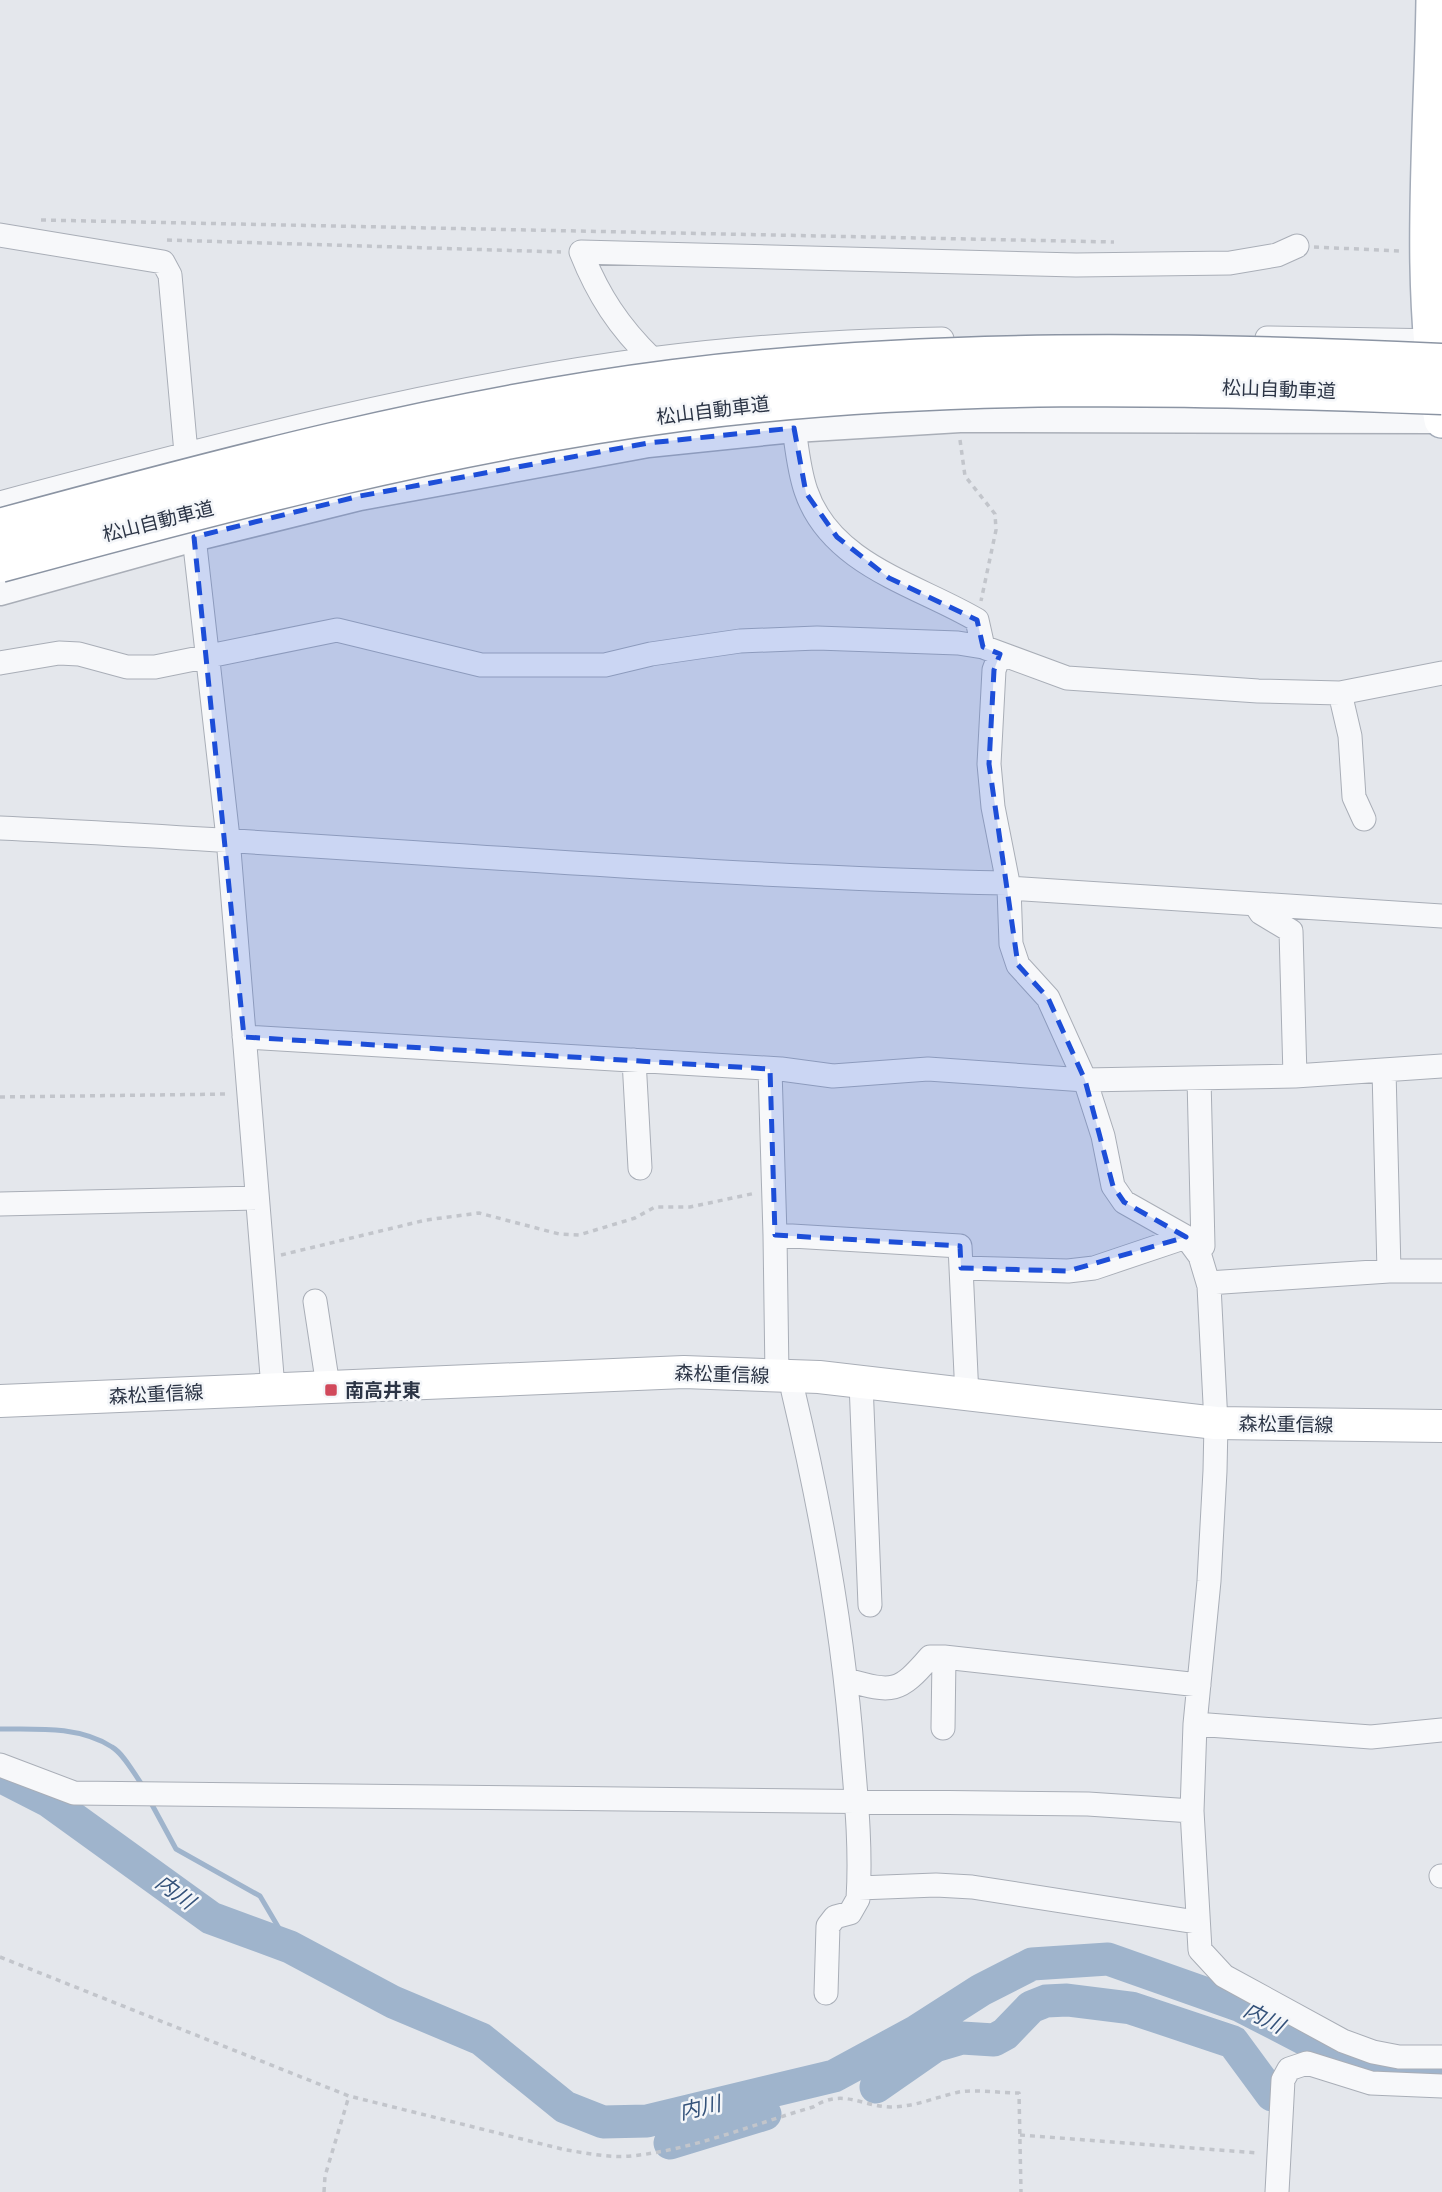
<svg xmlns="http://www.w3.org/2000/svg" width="1442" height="2192" viewBox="0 0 1442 2192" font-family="'PT Sans Narrow','Noto Sans JP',sans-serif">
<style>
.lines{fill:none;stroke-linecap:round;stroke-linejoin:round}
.stream{stroke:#9fb4cc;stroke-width:5}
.river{stroke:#9fb4cc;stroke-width:33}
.minor-casing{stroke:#a9aeb7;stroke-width:25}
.tertiary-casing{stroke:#a9aeb7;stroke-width:31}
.secondary-casing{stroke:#a9aeb7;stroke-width:34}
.primary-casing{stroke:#a3abb8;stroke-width:38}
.path{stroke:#c2c5cb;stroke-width:3.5;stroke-dasharray:5 5;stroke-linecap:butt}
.minor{stroke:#f7f8fa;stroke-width:23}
.tertiary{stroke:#f7f8fa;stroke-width:28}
.secondary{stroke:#fff;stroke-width:32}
.primary{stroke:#fff;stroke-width:35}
.motorway-bridge-casing{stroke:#8b94a3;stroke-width:41;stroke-linecap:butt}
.motorway-bridge{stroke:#fff;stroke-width:38}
.marked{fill:#1d4ed8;fill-opacity:0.2;stroke:#1d4ed8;stroke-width:5;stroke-dasharray:14 9;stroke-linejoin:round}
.poi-dot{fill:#d1495b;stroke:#f4f6f9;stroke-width:2.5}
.labels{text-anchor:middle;stroke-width:5;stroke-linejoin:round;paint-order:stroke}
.street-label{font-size:19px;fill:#2b3445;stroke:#f4f6f9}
.poi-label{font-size:19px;font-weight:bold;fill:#2b3445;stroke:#f4f6f9;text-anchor:start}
.water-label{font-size:21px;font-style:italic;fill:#34527a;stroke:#f4f6f9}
</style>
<rect width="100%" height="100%" fill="#e4e7ec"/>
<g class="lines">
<path class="stream" d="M0,1729C37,1729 79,1726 112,1747C124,1754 134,1774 143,1786
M150,1801L176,1849L260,1896L290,1947"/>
<path class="river" d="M0,1776L49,1801L211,1918L290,1947L393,2002L481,2039L565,2107L603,2122L647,2121L834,2076L917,2031L981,1990L1032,1964L1108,1959L1241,2006L1328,2051L1391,2072H1442
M876,2087L935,2046L962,2038L994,2040L1005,2034L1031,2007L1046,2001L1067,2000L1131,2008L1233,2042L1272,2095
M670,2143L765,2114"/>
<defs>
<path id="minor" d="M0,235L163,262L170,275L186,453
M1267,338L1442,341
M652,359C619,327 598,295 581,252L1076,265L1230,263L1277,255L1297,246
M794,428C797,449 799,471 806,491C831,565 918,585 977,620L983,647
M0,503C214,446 431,388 651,359C748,346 845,341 942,339
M194,537L228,838L273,1388
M1000,654L994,670L989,764L993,807L1009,888L1011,944L1018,965L1048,998L1085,1080L1103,1136L1113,1186L1124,1202L1186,1237L1200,1256L1209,1286L1216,1423L1215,1471L1209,1581L1195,1724L1192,1811L1200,1950L1224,1976L1343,2041L1373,2052L1399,2057H1442
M0,663L59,653L79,654L127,667H155L337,630L481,665H605L651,654L740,641L817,638L958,643L983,647L1067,678L1258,691L1340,693L1442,673
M1340,693L1350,736L1354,797L1364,819
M0,828C336,843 671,876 1007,883
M1009,888L1442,916
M1255,904L1261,913L1291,931L1295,1076
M244,1037L781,1069L833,1076L928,1069L1085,1080L1295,1076L1442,1066
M634,1060L640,1168
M770,1069L775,1235
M1384,1070L1389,1271
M1199,1078L1203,1246
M0,1204L257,1198
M961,1268L1068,1271L1094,1268L1186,1237
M1208,1283L1389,1271H1442
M315,1301L328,1386
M777,1376L775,1235L960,1246L967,1396
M793,1376V1391C822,1513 844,1635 853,1760C857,1806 861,1853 858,1899L850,1913L835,1917L828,1926L826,1993
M861,1383L870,1605
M847,1680C893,1693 899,1693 930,1657H944L1199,1685
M1195,1724L1371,1737L1442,1730
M943,1728L944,1657
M0,1765L74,1793L1088,1804L1192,1811
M1441,1876H1442
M859,1888L936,1885L972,1887L1196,1922
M1277,2192L1283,2080L1289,2069L1307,2063L1371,2083L1442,2086"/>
<path id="tertiary" d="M0,591L194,537L360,496L648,443L794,428L960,418L1442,419"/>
<path id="secondary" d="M0,1401L684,1372L819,1377L1216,1423L1442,1426"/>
<path id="primary" d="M1434,0C1432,135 1417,288 1442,420"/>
</defs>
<use href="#minor" class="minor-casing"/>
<use href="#tertiary" class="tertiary-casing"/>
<use href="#secondary" class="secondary-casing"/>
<use href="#primary" class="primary-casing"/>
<path class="path" d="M41,220L1114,242
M167,240L561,252
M1314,247L1401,251
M960,440L965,476L995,514L996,530L981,601
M0,1097L229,1094
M281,1255L426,1220L479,1213L559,1234L579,1235L635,1218L655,1207H690L756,1193
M0,1957L349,2096L566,2150C587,2153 609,2158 631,2156C692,2150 754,2124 813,2107C843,2088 860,2106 890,2107C915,2107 936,2097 959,2092C978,2089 1000,2093 1019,2093L1021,2192
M1020,2135L1259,2153
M324,2192L325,2176L349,2096"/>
<use href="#minor" class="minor"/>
<use href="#tertiary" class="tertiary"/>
<use href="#secondary" class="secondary"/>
<use href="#primary" class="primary"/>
<defs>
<path id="motorway-bridge" d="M0,528C221,468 445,408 673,379C928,347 1186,351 1442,363
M0,563C223,502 450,442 680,412C933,379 1188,385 1442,395"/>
</defs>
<use href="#motorway-bridge" class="motorway-bridge-casing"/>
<use href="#motorway-bridge" class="motorway-bridge"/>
</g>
<path class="marked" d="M794,428L806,493L837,537L889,578L977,620L983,647L1000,654L994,670L989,764L1018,965L1048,998L1085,1080L1113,1186L1124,1202L1186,1237L1068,1271L961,1268L960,1246L775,1235L770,1069L244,1037L194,537L360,496L648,443Z"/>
<rect class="poi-dot" x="324" y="1383" width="14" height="14" rx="3.5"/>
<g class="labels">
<g class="street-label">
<text transform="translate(1279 389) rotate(2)" y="7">松山自動車道</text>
<text transform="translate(713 410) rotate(-7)" y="7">松山自動車道</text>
<text transform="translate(158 521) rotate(-14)" y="7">松山自動車道</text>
<text transform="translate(722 1374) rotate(2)" y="7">森松重信線</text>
<text transform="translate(156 1394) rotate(-3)" y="7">森松重信線</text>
<text transform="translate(1286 1424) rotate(1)" y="7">森松重信線</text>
</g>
<g class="poi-label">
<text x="345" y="1397">南高井東</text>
</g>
<g class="water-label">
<text transform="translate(175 1892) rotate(36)" y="7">内川</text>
<text transform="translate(1264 2018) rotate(27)" y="7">内川</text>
<text transform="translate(700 2108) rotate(-13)" y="7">内川</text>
</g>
</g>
</svg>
